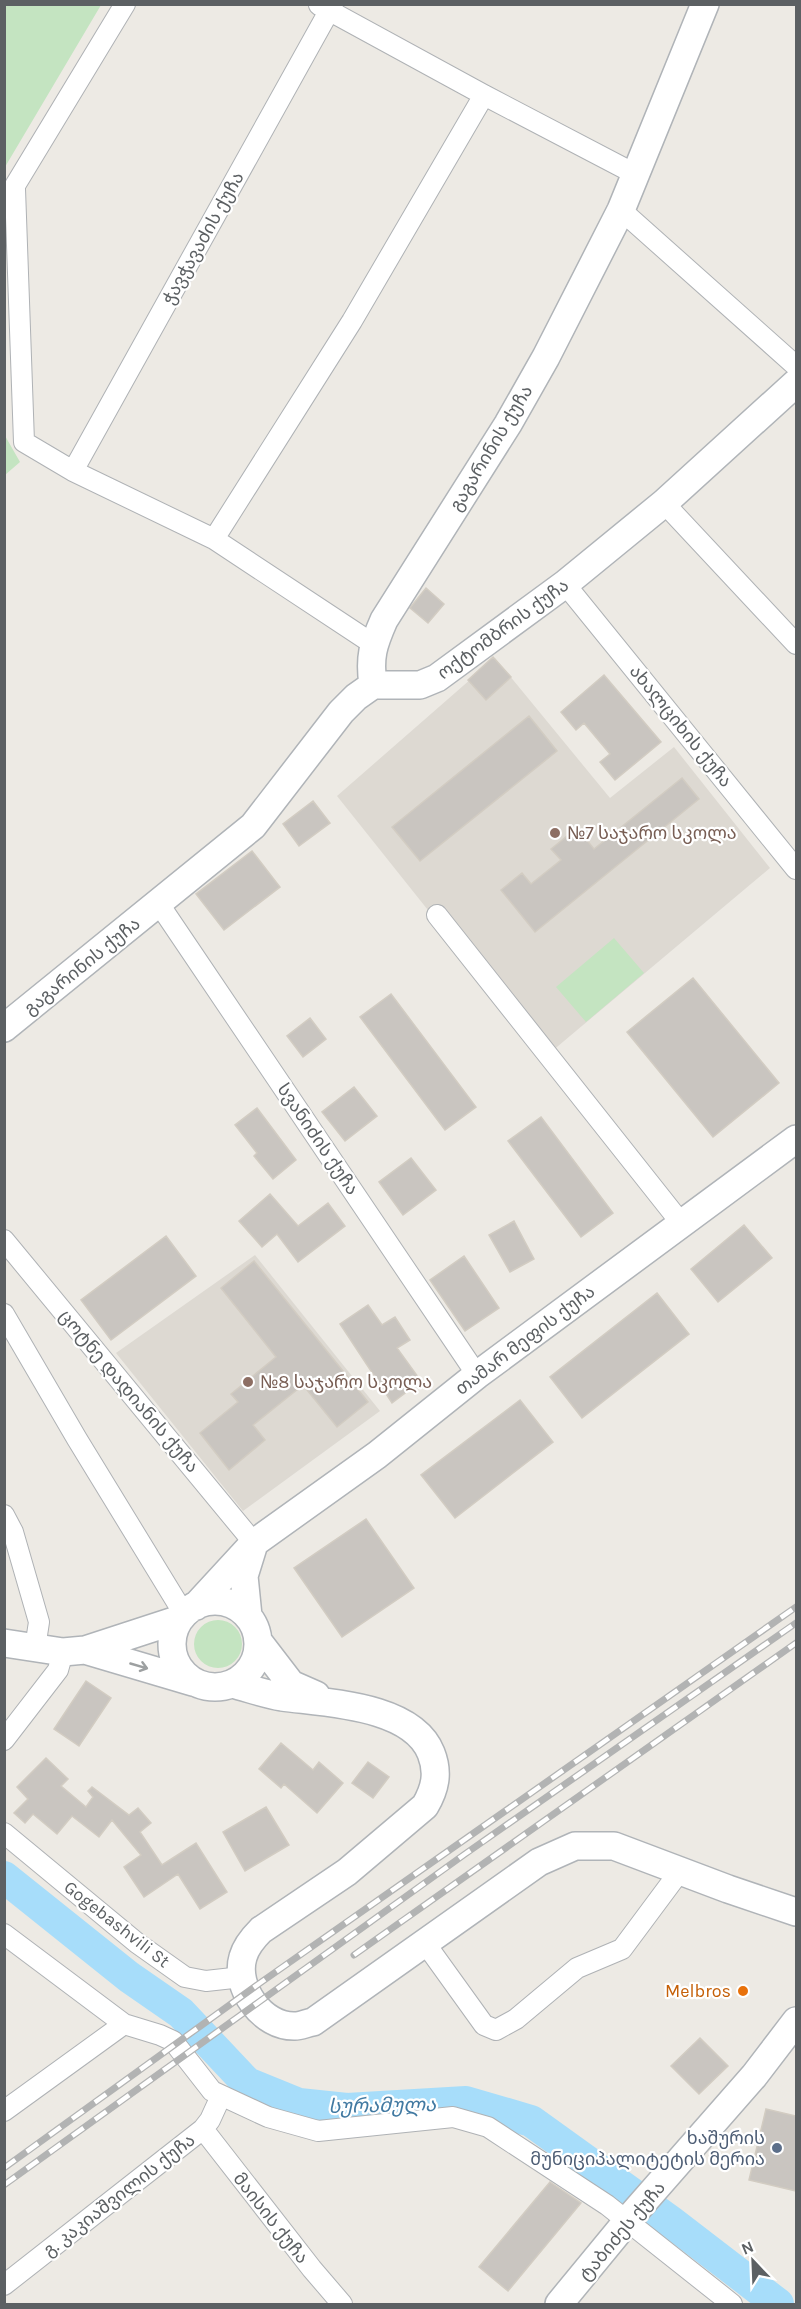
<svg xmlns="http://www.w3.org/2000/svg" width="801" height="2309" viewBox="0 0 801 2309" font-family="Karla,'Noto Sans Georgian',sans-serif">
<style>
.education{fill:#ddd9d2}
.green{fill:#c4e4c1}
.lines{fill:none;stroke-linecap:round;stroke-linejoin:round}
.river{stroke:#a7ddfa;stroke-width:32}
.building{fill:#c9c5c0;stroke:#d2ccc2;stroke-width:1.5}
.street-casing{stroke:#afb2b5;stroke-width:22}
.secondary-casing{stroke:#b0b4b8;stroke-width:30}
.street{stroke:#fff;stroke-width:20}
.secondary{stroke:#fff;stroke-width:27}
.rail-casing{stroke:#b2b3b3;stroke-width:7}
.rail{stroke:#fff;stroke-width:4.5;stroke-dasharray:14;stroke-linecap:butt}
.oneway{stroke:#9da0a1}
.education-dot{fill:#8d6e63;stroke:#fff;stroke-width:2}
.food-dot{fill:#e8710a;stroke:#fff;stroke-width:2}
.service-dot{fill:#5c6f8a;stroke:#fff;stroke-width:2}
.labels{text-anchor:middle;stroke-width:4.5;stroke-linejoin:round;paint-order:stroke}
.street-label{font-size:18px;fill:#5c6063;stroke:#fff}
.education-label{font-size:18px;fill:#785e54;stroke:#fff;text-anchor:start}
.food-label{font-size:18px;fill:#c56008;stroke:#fff;text-anchor:end}
.service-label{font-size:18px;fill:#4e5e75;stroke:#fff;text-anchor:end}
.water-label{font-size:20px;font-style:italic;fill:#427aa2;stroke:#fff}
</style>
<rect width="100%" height="100%" fill="#edeae4"/>
<path class="education" d="M495,658L610,798L674,747L770,868L545,1057L337,796Z
M255,1255L380,1411L243,1511L116,1353Z"/>
<path class="green" d="M5,4L101,5L5,167L4,5Z
M4,434L20,462L5,475H4Z
M614,938L644,973L586,1022L556,987Z
M194 1644a24 24 0 1 1 48 0a24 24 0 1 1-48 0Z"/>
<g class="lines">
<path class="river" d="M4,1877L129,1977L181,2013L247,2083L299,2104L347,2109L466,2102L531,2121L670,2221L778,2304"/>
</g>
<path class="building" d="M426,588L444,604L428,623L410,608Z
M493,657L511,677L486,700L468,680Z
M604,675L661,742L615,780L600,762L610,754L584,723L576,730L561,712Z
M529,716L557,751L420,861L392,827Z
M682,778L699,799L535,932L501,890L522,873L531,884L561,860L551,849L577,828L594,849Z
M313,801L330,823L299,846L283,824Z
M252,851L280,887L224,930L196,894Z
M693,978L779,1083L713,1137L627,1032Z
M391,994L476,1107L445,1130L360,1017Z
M310,1018L326,1039L303,1057L287,1036Z
M354,1087L377,1116L345,1141L322,1112Z
M257,1108L296,1160L273,1179L254,1156L257,1153L235,1125Z
M541,1117L613,1213L581,1237L508,1141Z
M411,1158L436,1190L403,1215L379,1182Z
M270,1194L298,1226L328,1203L345,1226L298,1262L277,1234L262,1247L239,1221Z
M514,1221L534,1259L510,1272L489,1235Z
M744,1225L772,1258L718,1302L691,1269Z
M166,1236L196,1276L111,1340L81,1300Z
M464,1256L499,1308L465,1331L430,1280Z
M254,1261L368,1402L337,1427L303,1385L253,1425L265,1440L229,1470L200,1433L238,1402L231,1394L276,1357L221,1288Z
M657,1293L689,1334L582,1418L550,1377Z
M368,1305L382,1325L395,1317L410,1340L397,1348L421,1381L392,1403L340,1324Z
M520,1400L553,1442L455,1518L421,1475Z
M366,1519L414,1588L342,1637L294,1568Z
M86,1681L111,1698L79,1746L54,1729Z
M281,1743L313,1770L319,1762L343,1783L317,1813L284,1784L281,1788L259,1769Z
M46,1758L68,1779L61,1786L86,1807L93,1797L88,1791L92,1787L129,1815L138,1808L151,1823L140,1832L162,1865L196,1843L227,1892L200,1909L178,1874L144,1897L124,1867L141,1855L112,1820L99,1837L72,1816L57,1834L33,1814L25,1823L14,1813L28,1799L17,1787Z
M368,1762L389,1777L373,1798L352,1783Z
M266,1807L289,1845L245,1871L223,1832Z
M700,2038L728,2066L699,2094L671,2066Z
M766,2109L796,2116V2191L749,2180Z
M550,2182L581,2203L508,2291L479,2267Z"/>
<g class="lines">
<defs>
<path id="street" d="M319,5L484,95L637,175
M15,189L24,442L73,471L214,539L373,644
M8,197L125,4
M621,210L796,366
M73,471L333,4
M664,503L796,644
M214,539L352,321L484,95
M565,584L796,869
M159,904L477,1375
M437,915L681,1223
M4,1240L254,1543
M4,1314L77,1439L184,1614
M4,1515L13,1532L39,1622L35,1648
M4,1740L58,1670L63,1652
M4,1833L137,1943L185,1977L206,1981L242,1977
M4,1934L124,2024L160,2035L173,2041L212,2091L268,2117L318,2131L453,2117L488,2127L607,2205L732,2304
M425,1943L484,2025L496,2030L516,2019L577,1968L622,1949L680,1871
M4,2111L124,2024
M203,2129L312,2269L342,2304
M4,2285L203,2129L210,2120L221,2096"/>
<path id="secondary" d="M373,685C369,657 373,645 384,620L508,424L546,357L621,210L705,4
M4,1028L253,826L341,712L356,697L373,685H420L437,678L565,584L664,503L796,383
M172 1644a43 43 0 1 1 86 0a43 43 0 1 1-86 0Z
M196,1606L254,1543L377,1455L477,1375L796,1139
M248,1616L244,1576L253,1547
M258,1641L291,1684L316,1695
M4,1643L63,1652L85,1650L180,1619
M85,1650L193,1682
M232,1684C248,1688 265,1694 282,1697C326,1703 412,1705 431,1753C439,1773 435,1789 425,1806L347,1872L261,1930C253,1938 246,1946 243,1957C234,1987 262,2027 295,2026C300,2026 307,2023 313,2022L539,1862L575,1846H614L728,1889L796,1912
M559,2304L633,2214L754,2076L796,2021"/>
</defs>
<use href="#street" class="street-casing"/>
<use href="#secondary" class="secondary-casing"/>
<use href="#street" class="street"/>
<use href="#secondary" class="secondary"/>
<defs>
<path id="rail" d="M354,1955L796,1643
M4,2168L260,1983L796,1607
M4,2185L465,1854L796,1623"/>
</defs>
<use href="#rail" class="rail-casing"/>
<use href="#rail" class="rail"/>
</g>
<defs><path id="oneway-shaft" d="M-6 0H5M1.5-3L5.5 0L1.5 3" fill="none" stroke-width="1.6" stroke-linecap="round" stroke-linejoin="round" transform="scale(1.5)"/></defs>
<use class="oneway" href="#oneway-shaft" transform="translate(139 1666) rotate(16)"/>
<g class="education-dot">
<circle cx="555" cy="833" r="6"/>
<circle cx="248" cy="1382" r="6"/>
</g>
<circle class="food-dot" cx="743" cy="1991" r="6"/>
<circle class="service-dot" cx="777" cy="2148" r="6"/>
<g class="labels">
<g class="street-label">
<text transform="translate(203 238) rotate(-61)" y="6">ჭავჭავაძის ქუჩა</text>
<text transform="translate(491 448) rotate(-59)" y="6">გაგარინის ქუჩა</text>
<text transform="translate(503 629) rotate(-36)" y="6">ოქტომბრის ქუჩა</text>
<text transform="translate(681 726) rotate(51)" y="6">ახალციხის ქუჩა</text>
<text transform="translate(82 966) rotate(-39)" y="6">გაგარინის ქუჩა</text>
<text transform="translate(318 1139) rotate(56)" y="6">სვანიძის ქუჩა</text>
<text transform="translate(525 1340) rotate(-37)" y="6">თამარ მეფის ქუჩა</text>
<text transform="translate(129 1391) rotate(50)" y="6">ცოტნე დადიანის ქუჩა</text>
<text transform="translate(117 1924) rotate(38)" y="6">Gogebashvili St</text>
<text transform="translate(119 2195) rotate(-38)" y="6">გ. კაკიაშვილის ქუჩა</text>
<text transform="translate(271 2218) rotate(52)" y="6">მაისის ქუჩა</text>
<text transform="translate(622 2231) rotate(-50)" y="6">ტაბიძეს ქუჩა</text>
</g>
<g class="education-label">
<text x="567" y="839">№7 საჯარო სკოლა</text>
<text x="260" y="1388">№8 საჯარო სკოლა</text>
</g>
<g class="food-label">
<text x="731" y="1997">Melbros</text>
</g>
<g class="service-label">
<text x="765" y="2144">ხაშურის<tspan x="765" dy="21">მუნიციპალიტეტის მერია</tspan></text>
</g>
<g class="water-label">
<text transform="translate(382 2105) rotate(-1)" y="7">სურამულა</text>
</g>
</g>
<rect width="801" height="2309" fill="none" stroke="#5c6063" stroke-width="12"/>
<g transform="translate(753 2261) rotate(337)" stroke="#ffffff" stroke-width="4.5" paint-order="stroke">
<path d="M0-4.5L10 22L0 15L-10 22Z" fill="#5c6063"/>
<text y="-9" font-size="16" font-weight="bold" text-anchor="middle" fill="#5c6063">N</text>
</g>
</svg>
